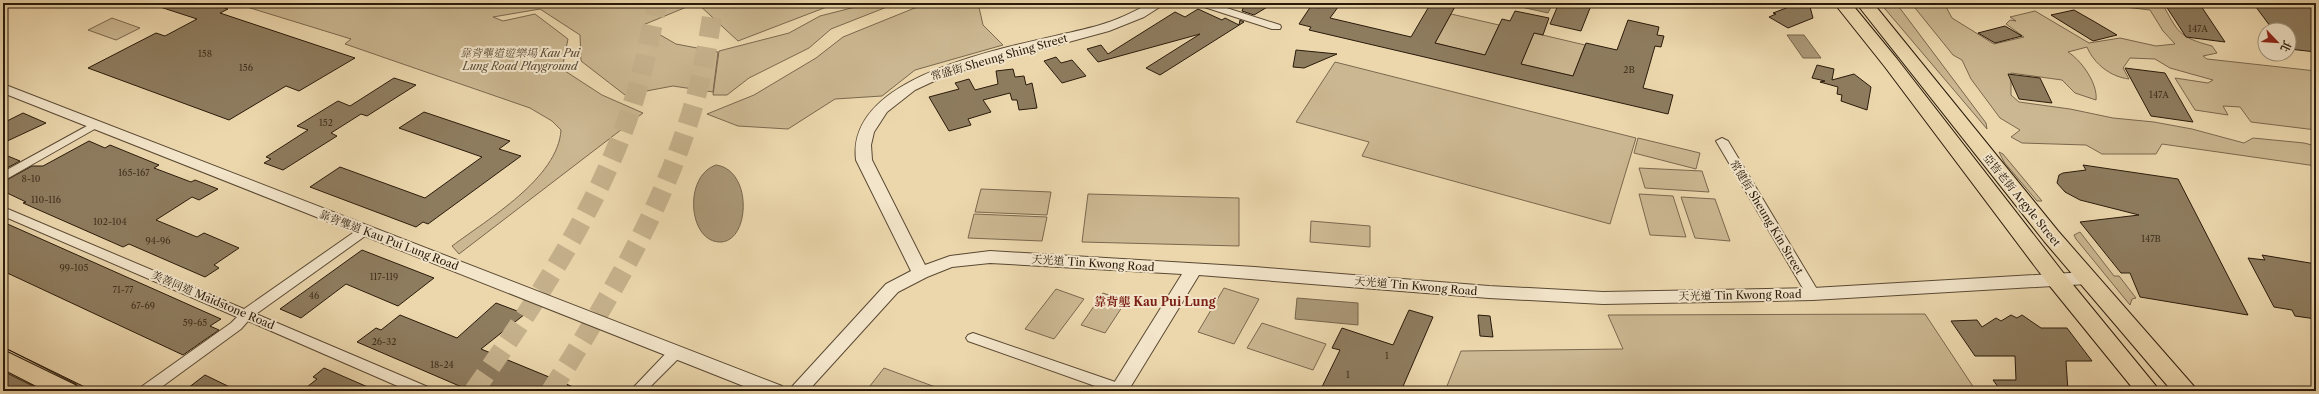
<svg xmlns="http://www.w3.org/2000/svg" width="2319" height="394" viewBox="0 0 2319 394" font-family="'Libre Caslon Text','Noto Serif TC',serif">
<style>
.green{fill:#cbb791;stroke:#7a684e}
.water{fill:#aa9776;stroke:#76654b}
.building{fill:#8e7c5f;stroke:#291a0a}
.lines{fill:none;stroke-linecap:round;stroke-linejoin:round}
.trunk-tunnel{stroke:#c5b18c;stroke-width:20;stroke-dasharray:20 10;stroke-linecap:butt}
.minor-casing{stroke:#5a4933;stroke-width:2}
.tertiary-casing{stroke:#5a4933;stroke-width:2}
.primary-casing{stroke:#291a0a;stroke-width:2}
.minor{fill:#f3e5ca;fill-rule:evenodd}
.tertiary{fill:#f3e5ca;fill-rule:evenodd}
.primary{fill:#ecd7ad;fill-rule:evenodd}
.labels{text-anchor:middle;stroke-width:4;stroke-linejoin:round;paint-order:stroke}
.number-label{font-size:9px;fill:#42321f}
.park-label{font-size:11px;font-style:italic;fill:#5a4932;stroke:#f3e5ca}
.street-label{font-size:11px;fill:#291a0a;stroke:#f3e5ca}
.neighbourhood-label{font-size:12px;font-weight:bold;fill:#7a1f14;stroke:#f3e5ca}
</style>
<rect width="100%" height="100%" fill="#ecd7ad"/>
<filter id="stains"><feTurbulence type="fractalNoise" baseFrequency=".005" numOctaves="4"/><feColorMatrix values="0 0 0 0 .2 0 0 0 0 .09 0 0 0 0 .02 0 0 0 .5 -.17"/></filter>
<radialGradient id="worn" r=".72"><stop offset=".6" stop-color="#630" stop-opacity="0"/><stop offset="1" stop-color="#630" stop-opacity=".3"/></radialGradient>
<path class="green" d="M234,3H688L689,6L643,25L676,44L718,52L713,92L673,86L625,95L581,61L580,35L540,9L493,17L503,21L535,14L568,39L562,69L602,95L643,113L459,254L452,246C488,219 558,178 561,130L552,121L530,108L345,44L351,39Z
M697,3H837L738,41Z
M897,3L831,29L809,48L749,78L727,95H713L719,51L789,33L820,16L867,4Z
M927,3H978L983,25L1003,45L915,70L882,96L835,99L788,129L738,126L707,114L754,95L816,58L843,37Z
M1880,3H1896L1986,123L1987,129Z
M1911,3H1944L1952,18L1994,44L2024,37L2006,24L2010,20L2016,21L2010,17L2035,11L2089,43L2120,38L2156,46L2175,44L2163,31L2150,10L2092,3H2162C2178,32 2178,37 2212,46L2217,53L2203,56L2207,59L2316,71V130L2251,122L2240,107L2223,106L2228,115L2195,110L2175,78L2208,83L2213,80L2170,68L2155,59L2130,58L2123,68L2129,79C2111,77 2094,64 2087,47L2068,52C2082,61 2098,84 2096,100L2075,93L2062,80L2011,73V95L2019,102L2070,109L2113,118L2154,122L2192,129L2244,143L2253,138L2304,143L2316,146V166L2162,144L2156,154H2102L2086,145L2022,143L2011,137L2020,130L2000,118L1971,79L1962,60L1953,55Z
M1451,14L1499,25L1485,55L1435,43Z
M112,18L140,28L116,40L88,30Z
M1534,33L1585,45L1573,76L1521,64Z
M1335,62L1636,138L1610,224L1362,156L1369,142L1296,122Z
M1638,138L1700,153L1696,169L1634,153Z
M1999,152L2003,154L2042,201H2037L2004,162Z
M1639,168L1702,171L1709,192L1645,188Z
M981,189L1051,192L1047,215L975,212Z
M1088,194L1239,198V246L1082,242Z
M1639,194L1673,196L1686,237L1650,235Z
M1681,197L1715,199L1730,241L1695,238Z
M974,214L1047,217L1042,241L968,238Z
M1311,221L1370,226V247L1310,242Z
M2080,232L2114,276H2119L2136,298L2132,299L2130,305L2076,239L2074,235Z
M1224,288L1259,299L1234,344L1198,332Z
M1056,289L1084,299L1054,339L1025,329Z
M1103,293L1126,301L1105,333L1081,325Z
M1925,314L1976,391H1445L1461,351L1623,349L1608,315Z
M1262,323L1326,344L1313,370L1247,348Z
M884,368L938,388L936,391H866Z"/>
<path class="water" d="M1503,3H1553L1548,13Z
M1787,35H1804L1821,58H1803Z
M716,165C753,170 750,241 721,242C688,243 683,176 716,165Z
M1297,298L1358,303V325L1295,319Z"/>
<path class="building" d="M155,3H209L228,9L220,13L355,58L299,91L286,86L229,120L88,68L156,33L165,36L197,19L154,5Z
M1245,3H1274L1254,15L1242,11Z
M1322,3H1341L1330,18L1411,37L1431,3H1457L1435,43L1485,55L1502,19L1510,21L1515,11L1549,18L1543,35L1534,33L1521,64L1573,76L1586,43L1617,50L1628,20L1659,27L1657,35L1664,36L1661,47L1655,46L1643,88L1673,95L1668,114L1309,30L1311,27L1299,24L1311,6L1319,8Z
M1559,3H1592L1581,31L1550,24Z
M2164,3H2199L2225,42L2186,37Z
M2253,3H2316V52L2289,49V30H2273Z
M1794,5L1810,7L1813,18L1788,28L1769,17L1776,14L1773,13Z
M1198,9L1222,20L1225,18L1239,25L1240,20L1244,22L1160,75L1146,68L1200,34L1098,62L1087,49L1101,45L1108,54L1175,12L1185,17Z
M2074,10L2095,22L2117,35L2093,41L2051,15Z
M2005,26L2022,36L1995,43L1978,33Z
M1296,50L1337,54L1304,68L1293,67Z
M1056,57L1061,63L1072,60L1086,76L1062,83L1044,61Z
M1817,65L1834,69L1832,80L1854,74L1871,87L1867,110L1841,101L1842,95L1837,94L1838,87L1820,82L1825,81L1812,78Z
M2125,68L2165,73L2193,122L2151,116Z
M1013,69L1015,77L1024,76L1026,85L1032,83L1037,108L1019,110L1017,100H1012L1010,93L983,100L991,112L968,119L971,125L949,131L929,97L959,89L955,83L969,79L975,90L998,84L996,71Z
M2008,74L2040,78L2052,103L2019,99Z
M394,78L416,85L367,116L361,114L331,133L337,136L283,170L264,163L271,159L266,157L308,130L297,126L338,101L350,106Z
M424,112L510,141L499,149L521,156L428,224L423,222L416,227L310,187L340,167L425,198L482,157L399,128Z
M23,113L46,123L3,143V123Z
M89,141L105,148L110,145L159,165L154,168L191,182L195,180L218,189L199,200L192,197L156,220L197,237L204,233L239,248L214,265L219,268L205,277L129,244L123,247L23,203L26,202L3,191V182L32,166H43Z
M3,154L20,161L3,170Z
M2083,165L2178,179L2248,315L2140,297L2130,273H2121L2080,222L2139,215L2080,200L2065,192L2057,183L2059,175L2063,173L2086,170Z
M3,222L221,319L210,326L219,330L183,355L3,271Z
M362,250L434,278L398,306L346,284L301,318L280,309Z
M2262,255L2316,264V319L2295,316L2292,310L2274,307L2248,258L2265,260Z
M496,303L525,314L481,349L583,391H471L357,342L376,328L381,330L400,315L457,338Z
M1409,310L1433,317L1401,391H1320L1340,350L1332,348L1342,328L1393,345Z
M1478,315L1490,316L1493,337L1480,336Z
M2011,315L2017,318L2022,315L2041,328H2067L2092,361H2066L2068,391H2001L1993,380H2016L2015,356H1975L1951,321L1977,320L1982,327L1996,318L2001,321Z
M3,347L93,391H80L76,384Z
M324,368L377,391H345L340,389L337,391H302L317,379L313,377Z
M3,371L43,391H3Z
M205,375L238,391H184Z"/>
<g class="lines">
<path class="trunk-tunnel" d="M474,391C536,302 598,209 632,106C643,72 650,38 657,3
M551,391C608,301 663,209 693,107C703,73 709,38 714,3"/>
<defs>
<path id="minor" d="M1196,3H1211L1280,25L1281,27L1280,29H1272L1198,5Z
M96,121L100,122L102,124L100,126L3,181V172Z
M1722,138L1728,141L1818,291L1820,294L1818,297H1808L1716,141Z
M3,207L244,309L360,228H368L370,231L368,234L256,314L428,387L430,391H409L248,321L241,329L156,391H139L141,387L231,323L237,317L3,216Z
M973,333L1124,385L1126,389L1125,391H1109L968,341L966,338L968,335Z
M676,347L681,348L683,352L681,356L646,391H630L671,348Z"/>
<path id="tertiary" d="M1150,3H1166L1144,17L1109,31L947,75L915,90L887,112L874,132L871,145L872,160L925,265L950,256L990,251L1255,267L1489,286L1603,292L1813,288L2087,272L2093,274L2096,278L2093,282L2087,284L1813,300L1603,304L1489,298L1199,275L1128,391H1109L1182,274L990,263L952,267L927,277L898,292L808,391H788L886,284L911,271L856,160C845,66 1036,44 1100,25C1117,20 1134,12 1150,3Z
M3,84L782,386L784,391H756L3,93Z"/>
<path id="primary" d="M1834,3H1851L1897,59L2065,275L2160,391H2135L2049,285L1885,67Z
M1856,3H1873L2058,231L2198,391H2172L2044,241Z
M3,350L75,385L79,391H46L3,369Z"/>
</defs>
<use href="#minor" class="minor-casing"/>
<use href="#tertiary" class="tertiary-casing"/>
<use href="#primary" class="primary-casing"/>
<use href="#minor" class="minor"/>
<use href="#tertiary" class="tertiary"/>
<use href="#primary" class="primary"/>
</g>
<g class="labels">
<g class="number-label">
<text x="2198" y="32">147A</text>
<text x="205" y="57">158</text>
<text x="246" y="71">156</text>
<text x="1629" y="73">2B</text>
<text x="2159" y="98">147A</text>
<text x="326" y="126">152</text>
<text x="134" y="176">165-167</text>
<text x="31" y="182">8-10</text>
<text x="46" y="203">110-116</text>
<text x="110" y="225">102-104</text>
<text x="2151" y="242">147B</text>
<text x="158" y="244">94-96</text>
<text x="74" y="271">99-105</text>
<text x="384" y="280">117-119</text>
<text x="123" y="293">71-77</text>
<text x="314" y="299">46</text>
<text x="143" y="309">67-69</text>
<text x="195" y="326">59-65</text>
<text x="384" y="345">26-32</text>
<text x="1387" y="359">1</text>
<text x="442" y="368">18-24</text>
<text x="1348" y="378">1</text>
</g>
<g class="park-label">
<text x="520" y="57">靠背壟道遊樂場 Kau Pui<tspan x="520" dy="13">Lung Road Playground</tspan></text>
</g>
<g class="street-label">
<text transform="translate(999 57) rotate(-16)" y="4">常盛街 Sheung Shing Street</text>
<text transform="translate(2022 200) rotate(51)" y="4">亞皆老街 Argyle Street</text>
<text transform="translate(1767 217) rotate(59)" y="4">常健街 Sheung Kin Street</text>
<text transform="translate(389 240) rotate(21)" y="4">靠背壟道 Kau Pui Lung Road</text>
<text transform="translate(1093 263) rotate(4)" y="4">天光道 Tin Kwong Road</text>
<text transform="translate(1416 286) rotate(5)" y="4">天光道 Tin Kwong Road</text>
<text transform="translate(1740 295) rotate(-1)" y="4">天光道 Tin Kwong Road</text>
<text transform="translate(213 300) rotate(23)" y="4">美善同道 Maidstone Road</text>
</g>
<g class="neighbourhood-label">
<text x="1155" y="306">靠背壟 Kau Pui Lung</text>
</g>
</g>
<rect width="2319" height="394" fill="none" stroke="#ecd7ad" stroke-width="16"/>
<rect x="4" y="4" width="2311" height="386" fill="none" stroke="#291a0a" stroke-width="2"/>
<rect x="8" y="8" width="2303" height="378" fill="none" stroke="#291a0a"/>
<g transform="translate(2277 42) rotate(115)"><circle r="19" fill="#f3e5ca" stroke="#a2947d"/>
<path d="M0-3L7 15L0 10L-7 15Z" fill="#8f2418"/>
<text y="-6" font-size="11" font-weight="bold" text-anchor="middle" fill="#291a0a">北</text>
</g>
<rect width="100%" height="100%" filter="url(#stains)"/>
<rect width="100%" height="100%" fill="url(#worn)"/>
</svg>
